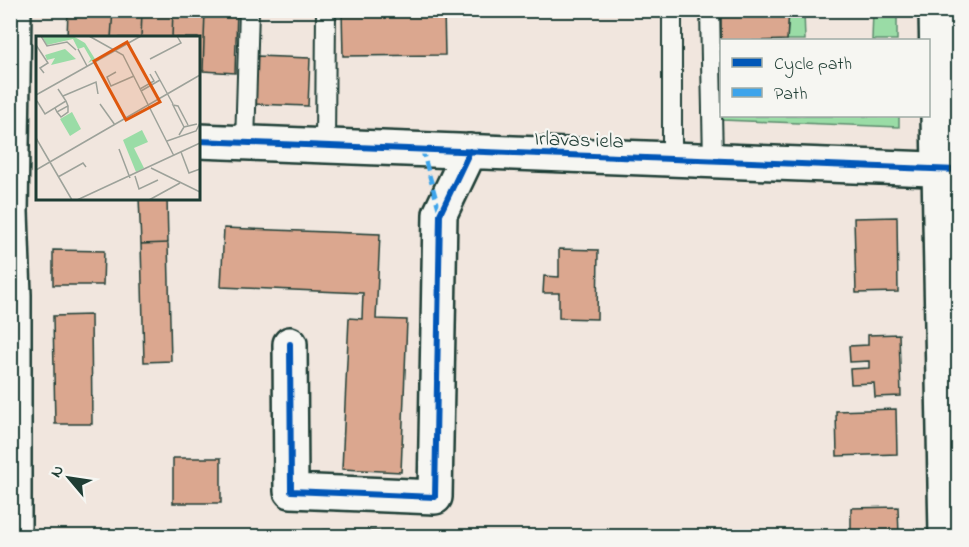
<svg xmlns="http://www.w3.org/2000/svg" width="969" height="547" viewBox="0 0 969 547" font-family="'Indie Flower',sans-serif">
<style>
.green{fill:#9adca6;stroke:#5c8c6d;stroke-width:1.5}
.building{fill:#dba78f;stroke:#1f3d34;stroke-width:1.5}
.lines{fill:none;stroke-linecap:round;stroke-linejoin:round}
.lane-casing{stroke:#1f3d34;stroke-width:22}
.street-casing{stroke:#1f3d34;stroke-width:38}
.secondary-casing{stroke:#1f3d34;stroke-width:38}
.lane{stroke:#f6f6f2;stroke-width:18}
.street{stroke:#f6f6f2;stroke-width:33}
.secondary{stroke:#f6f6f2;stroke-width:33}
.quiet{stroke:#3da4eb;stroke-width:4.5;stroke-dasharray:9 4.5;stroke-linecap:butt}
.cycleway-casing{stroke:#f6f6f2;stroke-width:10}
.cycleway{stroke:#0057b8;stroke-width:6}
.labels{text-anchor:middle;stroke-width:4.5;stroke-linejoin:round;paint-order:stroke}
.street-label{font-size:21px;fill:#1f3d34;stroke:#f6f6f2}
.inset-road{fill:none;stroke:#9da29a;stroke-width:1.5}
.view{fill:#de580e;fill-opacity:0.15;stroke:#de580e;stroke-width:3}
.inset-edge{fill:none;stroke:#1f3d34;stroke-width:3}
</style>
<rect width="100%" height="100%" fill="#f1e6de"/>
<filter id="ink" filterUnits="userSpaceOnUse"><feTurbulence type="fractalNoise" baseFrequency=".0167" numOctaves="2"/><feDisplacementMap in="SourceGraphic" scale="12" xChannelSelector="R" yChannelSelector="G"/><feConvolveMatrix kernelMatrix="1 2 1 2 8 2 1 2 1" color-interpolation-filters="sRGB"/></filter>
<g filter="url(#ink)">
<path class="green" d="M789,11H804L805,40H787Z
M873,11H897V40H872Z
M722,116H899V127L722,120Z"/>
<path class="building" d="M68,10H113L111,38H67Z
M113,10H142L141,38H111Z
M142,10H173L172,38H141Z
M173,10H205L203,71H198V38H172Z
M205,10H237L235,73L203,71Z
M342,10H444L445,55L343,56Z
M721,10H789L787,40L721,42Z
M256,56L310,58L308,106L254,104Z
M139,198H167L168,243L141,244Z
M897,217L898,292L856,293L854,218Z
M224,228L380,234L376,319L407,320L401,472L342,469L349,318L362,319L363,293L221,287Z
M168,243L171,361L144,362L141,244Z
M559,249L598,250L597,319L559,318V293H543L544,276L559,277Z
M53,250L104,251L103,285H53Z
M91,315L92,424H55L53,316Z
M899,334L901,396L875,397L874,383L851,384L850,369L869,368V361L850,362L849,346L868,345V335Z
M896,409L897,454L837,456L836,411Z
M173,458H221V503H173Z
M898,507L899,536H851V508Z
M324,530L427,532V536H323Z"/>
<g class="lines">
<defs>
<path id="lane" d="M672,10V159
M710,10L713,161
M245,143L249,10
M325,146L326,10"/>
<path id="street" d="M198,141L958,170
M290,344L291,491L435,497L440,214L470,151
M14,536V295L11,212L14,10"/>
<path id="secondary" d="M936,10L946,536"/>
</defs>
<use href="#lane" class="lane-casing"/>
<use href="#street" class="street-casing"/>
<use href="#secondary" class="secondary-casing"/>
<use href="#lane" class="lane"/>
<use href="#street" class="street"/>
<use href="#secondary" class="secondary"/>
<path class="quiet" d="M422,149L440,213"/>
<defs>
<path id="cycleway" d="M198,141L958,170
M290,344L291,491L435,497L440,214L470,151"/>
</defs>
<use href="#cycleway" class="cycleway-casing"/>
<use href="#cycleway" class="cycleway"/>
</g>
</g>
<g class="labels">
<g class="street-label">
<text transform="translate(579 139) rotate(2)" y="7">Irlavas iela</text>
</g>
</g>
<g transform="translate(36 36)">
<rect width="164" height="164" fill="#f1e6de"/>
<path d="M6,0H37L49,7L59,23L52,27L55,23L48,11L42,13L37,3L11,9ZM29,13L40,23L15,29L19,22L11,24L9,19ZM36,76L45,93L34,100L24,83ZM106,94L112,106L98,112L108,132L100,136L87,104Z" fill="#9adca6"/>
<path class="inset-road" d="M5,0L11,10L31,6L40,14M53,0L87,19L138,120M0,9L12,27L4,32L8,37M42,13L51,30M114,23L145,7L141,0M119,35L137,68M80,36L71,41L75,50L98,40M104,53L118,45L114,38M105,55L124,44M0,59L105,0M27,60L60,46L62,58M1,65L9,78L30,65L22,53M64,68L79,89M19,72L21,76L32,70L30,65M21,76L25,81L32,76V70M148,91L137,69L142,70L152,89M143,99L148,91L161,88M0,102L36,164M131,105L160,95L164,87M83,113L94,142M145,116L153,137L164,133M115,132L164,156M0,134L164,39M99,140L103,153L122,144M22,141L47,127L50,131M41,164L164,107M113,164L144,147"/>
<path class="view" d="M91,6L124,66L90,84L58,25Z"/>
<rect width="164" height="164" class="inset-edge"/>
</g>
<rect width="969" height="547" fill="none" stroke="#f6f6f2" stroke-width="36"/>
<rect x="18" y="18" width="933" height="511" fill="none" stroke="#1f3d34" stroke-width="2" filter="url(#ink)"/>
<rect x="720" y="39" width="210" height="78" fill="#f6f6f2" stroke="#a0aca6" stroke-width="1.5"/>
<rect x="732" y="58" width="30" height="9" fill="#0057b8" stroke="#a0aca6" stroke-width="1.5"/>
<text x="774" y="69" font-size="18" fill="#1f3d34">Cycle path</text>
<rect x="732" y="88" width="30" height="9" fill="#3da4eb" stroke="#a0aca6" stroke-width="1.5"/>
<text x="774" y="99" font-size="18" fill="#1f3d34">Path</text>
<g transform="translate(69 478) rotate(299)" stroke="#f6f6f2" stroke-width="4.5" paint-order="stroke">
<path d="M0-4.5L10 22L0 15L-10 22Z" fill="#1f3d34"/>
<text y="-9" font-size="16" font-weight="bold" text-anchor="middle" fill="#1f3d34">N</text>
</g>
</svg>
